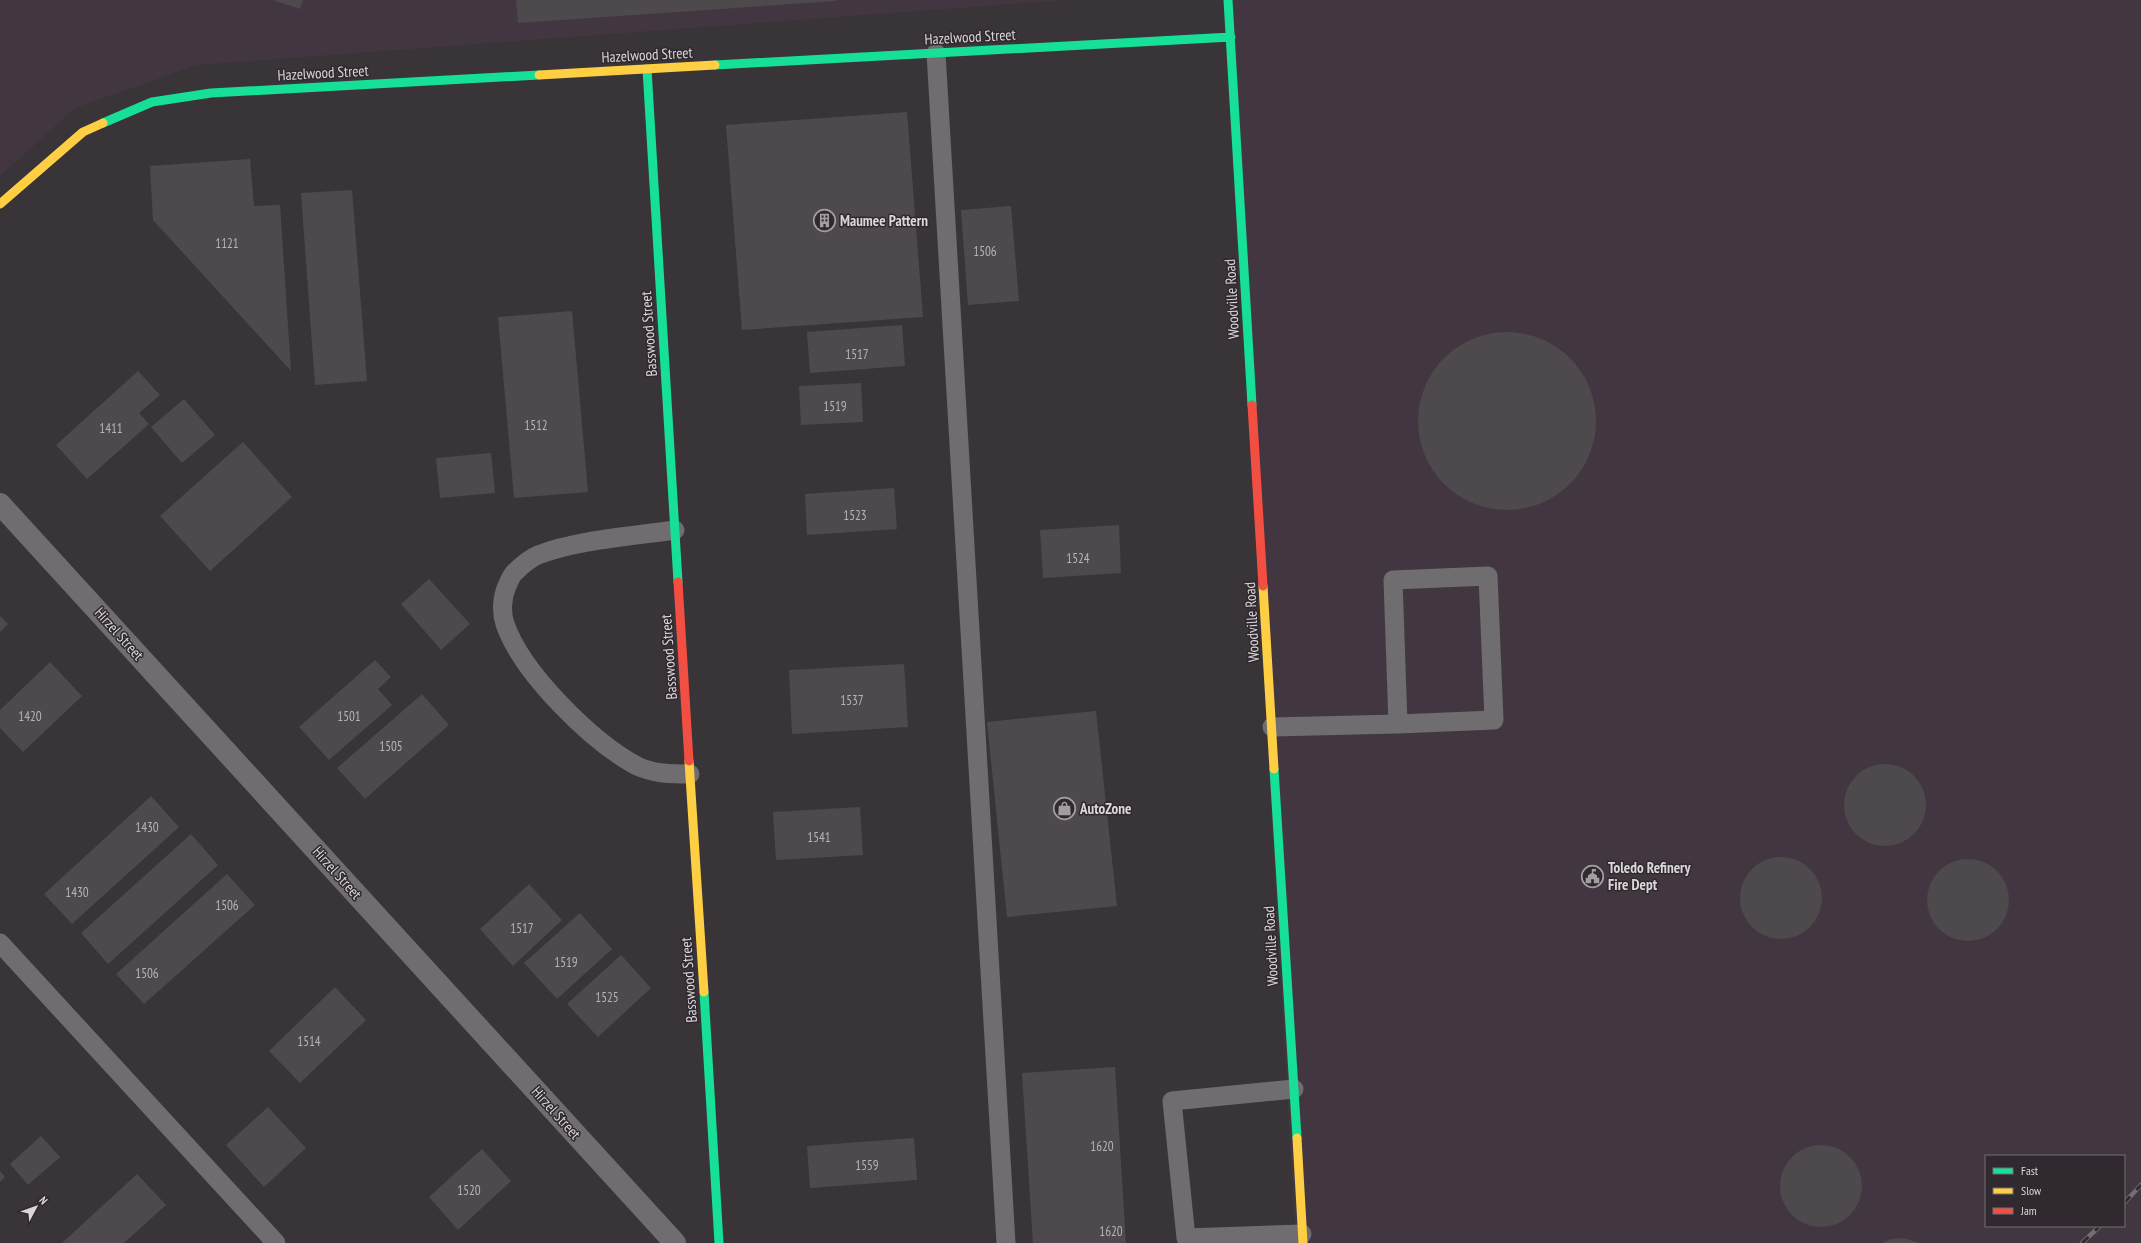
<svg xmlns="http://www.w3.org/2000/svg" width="2141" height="1243" viewBox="0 0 2141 1243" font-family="'PT Sans Narrow',sans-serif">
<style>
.built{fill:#423741;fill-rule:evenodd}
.building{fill:#4d494c}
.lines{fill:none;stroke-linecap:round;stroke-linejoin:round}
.lane{stroke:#6f6d6f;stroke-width:19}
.street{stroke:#6f6d6f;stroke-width:22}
.fast{stroke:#16e098;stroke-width:9}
.slow{stroke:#ffcf43;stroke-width:9}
.jam{stroke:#f24e42;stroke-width:9}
.rail-casing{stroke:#727072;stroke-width:4.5}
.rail{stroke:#30292f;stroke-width:3;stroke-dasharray:9;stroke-linecap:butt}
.labels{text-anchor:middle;stroke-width:3;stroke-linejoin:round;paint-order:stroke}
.number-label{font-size:13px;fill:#b7b3b6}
.street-label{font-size:15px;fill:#dad6d9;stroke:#30292f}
.poi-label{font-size:15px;font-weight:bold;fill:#dad6d9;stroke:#30292f;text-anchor:start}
</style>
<rect width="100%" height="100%" fill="#393438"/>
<path class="built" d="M0,0H1065L198,65L75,108L0,176Z
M1225,0H2141V1243H1296ZM1986,1156H2124V1226H1986Z"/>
<path class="building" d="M273,0H303L300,9Z
M516,0H835L836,1L518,23Z
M907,112L923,317L742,330L726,125Z
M250,159L254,206L280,205L291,371L153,220L150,166Z
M352,190L367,381L315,385L301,193Z
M1011,206L1019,301L968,305L961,210Z
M572,311L588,492L514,498L498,317Z
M902,325L905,366L810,373L807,332Z
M1418 421a89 89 0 1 1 178 0a89 89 0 1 1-178 0Z
M138,371L160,395L139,413L149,424L87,479L56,445Z
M861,383L863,422L801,425L799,386Z
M184,399L215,435L182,463L151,427Z
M243,442L292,497L210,571L160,516Z
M491,453L495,493L440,498L436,458Z
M894,488L897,529L807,535L805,494Z
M1119,525L1121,573L1043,578L1040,530Z
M429,579L470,624L441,650L401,604Z
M0,616L8,624L0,632Z
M375,660L391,677L378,689L392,705L329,760L299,727Z
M50,662L82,696L23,752L0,728V710Z
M904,664L908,727L792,734L789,670Z
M422,694L449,725L365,799L337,768Z
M1096,711L1117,906L1007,917L987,722Z
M1844 805a41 41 0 1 1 82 0a41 41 0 1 1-82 0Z
M151,796L179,827L72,924L44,894Z
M860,807L863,855L776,860L773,812Z
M191,834L218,865L108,964L81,933Z
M1740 898a41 41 0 1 1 82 0a41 41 0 1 1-82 0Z
M1927 900a41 41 0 1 1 82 0a41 41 0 1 1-82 0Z
M227,874L255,905L144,1004L116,974Z
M529,884L562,920L513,966L480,929Z
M580,913L612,949L557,999L524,963Z
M621,955L651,988L598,1037L567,1004Z
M335,987L366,1020L300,1083L269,1051Z
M1115,1067L1126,1243H1033L1022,1073Z
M268,1107L306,1148L264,1187L226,1145Z
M41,1136L60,1157L28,1185L10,1164Z
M914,1138L917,1180L810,1188L807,1146Z
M1780 1186a41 41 0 1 1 82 0a41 41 0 1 1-82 0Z
M482,1149L511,1181L458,1230L429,1197Z
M0,1171L5,1177L0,1182Z
M137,1174L166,1205L124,1243H62Z
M1904,1238L1920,1243H1882L1891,1239Z"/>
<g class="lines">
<path class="lane" d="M936,53L1006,1243
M675,530C634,536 576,540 538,555C531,558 520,567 514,573C511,576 509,582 507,586C502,597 501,612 505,624C522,673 592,742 637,766C654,774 672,774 690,774
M1272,727L1398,724L1393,580L1488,576L1494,720L1398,724
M0,943L276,1243
M1294,1089L1172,1101L1186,1238L1302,1234"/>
<path class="street" d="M0,504L675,1243"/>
<path class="fast" d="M1228,0L1252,405
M715,65L1231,37
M647,69L678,582
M103,123L152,102L211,93L539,75
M1274,769L1297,1138
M704,992L719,1243"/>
<path class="slow" d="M539,75L715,65
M0,204L83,132L103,123
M1263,586L1274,769
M689,761L704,992
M1297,1138L1303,1243"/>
<path class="jam" d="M1252,405L1263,586
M678,582L689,761"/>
<defs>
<path id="rail" d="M2124,1203L2141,1185
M2082,1243L2100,1226"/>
</defs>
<use href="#rail" class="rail-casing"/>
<use href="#rail" class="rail"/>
</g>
<defs>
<symbol id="building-ring" viewBox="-11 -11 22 22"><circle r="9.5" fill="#30292f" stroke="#a29da1" stroke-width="1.5"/><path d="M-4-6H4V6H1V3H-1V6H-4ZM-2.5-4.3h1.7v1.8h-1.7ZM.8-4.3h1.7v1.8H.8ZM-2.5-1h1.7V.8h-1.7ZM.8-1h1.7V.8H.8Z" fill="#a29da1"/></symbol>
<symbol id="shop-ring" viewBox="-11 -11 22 22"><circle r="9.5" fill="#30292f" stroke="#a29da1" stroke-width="1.5"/><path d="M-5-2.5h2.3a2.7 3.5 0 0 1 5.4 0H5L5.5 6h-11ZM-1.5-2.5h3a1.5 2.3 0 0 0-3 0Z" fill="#a29da1"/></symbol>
<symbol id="civic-ring" viewBox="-11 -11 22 22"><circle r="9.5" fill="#30292f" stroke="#a29da1" stroke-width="1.5"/><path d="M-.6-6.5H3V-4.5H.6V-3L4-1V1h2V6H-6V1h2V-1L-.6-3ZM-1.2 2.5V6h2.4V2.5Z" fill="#a29da1"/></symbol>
</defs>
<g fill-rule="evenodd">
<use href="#building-ring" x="812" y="208" width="25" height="25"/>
<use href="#shop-ring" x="1052" y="796" width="25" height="25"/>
<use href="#civic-ring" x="1580" y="864" width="25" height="25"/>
</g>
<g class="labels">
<g class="number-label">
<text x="227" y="248">1121</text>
<text x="985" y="256">1506</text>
<text x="857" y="359">1517</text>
<text x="835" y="411">1519</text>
<text x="536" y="430">1512</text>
<text x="111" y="433">1411</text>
<text x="855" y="520">1523</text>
<text x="1078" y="563">1524</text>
<text x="852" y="705">1537</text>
<text x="30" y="721">1420</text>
<text x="349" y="721">1501</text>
<text x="391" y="751">1505</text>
<text x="147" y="832">1430</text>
<text x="819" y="842">1541</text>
<text x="77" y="897">1430</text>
<text x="227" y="910">1506</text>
<text x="522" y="933">1517</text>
<text x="566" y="967">1519</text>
<text x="147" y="978">1506</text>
<text x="607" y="1002">1525</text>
<text x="309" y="1046">1514</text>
<text x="1102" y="1151">1620</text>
<text x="867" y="1170">1559</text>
<text x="469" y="1195">1520</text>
<text x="1111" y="1236">1620</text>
</g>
<g class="street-label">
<text transform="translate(970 37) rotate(-3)" y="5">Hazelwood Street</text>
<text transform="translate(647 55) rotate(-3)" y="5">Hazelwood Street</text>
<text transform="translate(323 73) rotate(-3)" y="5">Hazelwood Street</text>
<text transform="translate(1232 299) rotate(-93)" y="5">Woodville Road</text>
<text transform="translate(649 334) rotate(-94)" y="5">Basswood Street</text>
<text transform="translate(1252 622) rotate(-93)" y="5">Woodville Road</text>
<text transform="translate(119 634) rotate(48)" y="5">Hirzel Street</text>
<text transform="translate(669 657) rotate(-94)" y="5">Basswood Street</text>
<text transform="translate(337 873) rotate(48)" y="5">Hirzel Street</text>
<text transform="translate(1271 946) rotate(-93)" y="5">Woodville Road</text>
<text transform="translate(689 980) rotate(-94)" y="5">Basswood Street</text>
<text transform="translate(556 1113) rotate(48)" y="5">Hirzel Street</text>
</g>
<g class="poi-label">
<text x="840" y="226">Maumee Pattern</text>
<text x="1080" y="814">AutoZone</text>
<text x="1608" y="873">Toledo Refinery<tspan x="1608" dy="17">Fire Dept</tspan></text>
</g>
</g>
<rect x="1985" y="1155" width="140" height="72" fill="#30292f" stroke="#746e73"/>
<rect x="1993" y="1168" width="20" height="6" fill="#16e098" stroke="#746e73"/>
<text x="2021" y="1175" font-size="12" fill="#dad6d9">Fast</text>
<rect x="1993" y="1188" width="20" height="6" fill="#ffcf43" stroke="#746e73"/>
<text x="2021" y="1195" font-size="12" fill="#dad6d9">Slow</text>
<rect x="1993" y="1208" width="20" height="6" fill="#f24e42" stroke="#746e73"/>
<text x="2021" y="1215" font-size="12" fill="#dad6d9">Jam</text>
<g transform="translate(36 1207) rotate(49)" stroke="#30292f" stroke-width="3" paint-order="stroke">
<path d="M0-3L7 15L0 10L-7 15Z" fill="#dad6d9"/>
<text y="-6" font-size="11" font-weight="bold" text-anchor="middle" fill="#dad6d9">N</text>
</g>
</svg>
